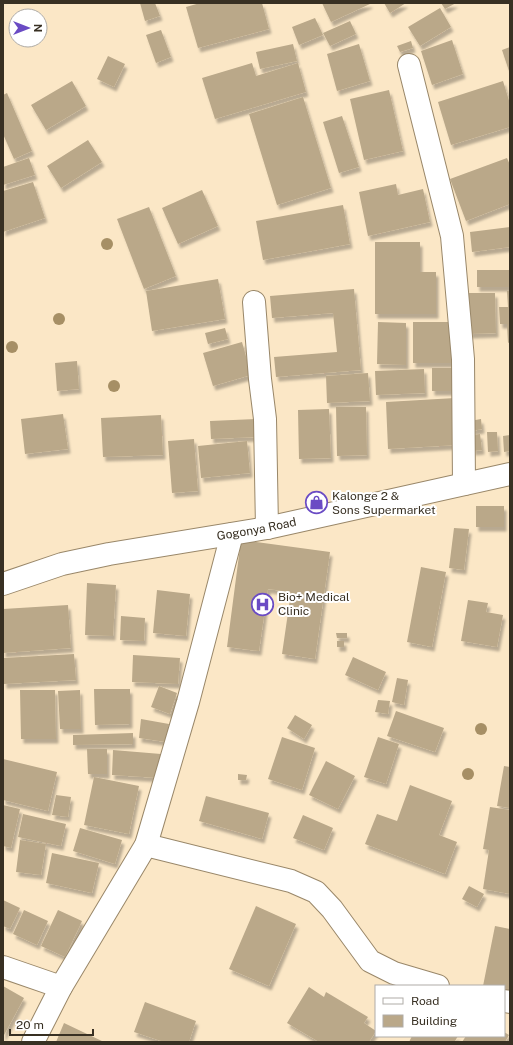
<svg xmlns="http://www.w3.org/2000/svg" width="513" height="1045" viewBox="0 0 513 1045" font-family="'Public Sans',sans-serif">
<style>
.building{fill:#baa889;filter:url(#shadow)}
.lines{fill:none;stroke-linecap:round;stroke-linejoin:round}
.street-casing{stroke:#998769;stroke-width:24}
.street{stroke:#fff;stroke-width:22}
.tree{fill:#a68f65}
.labels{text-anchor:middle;stroke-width:4;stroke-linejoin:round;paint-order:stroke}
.poi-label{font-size:12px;fill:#383023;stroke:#fff;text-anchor:start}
.street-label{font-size:12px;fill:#383023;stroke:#fff}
</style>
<defs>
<filter id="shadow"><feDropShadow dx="2.5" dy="4.5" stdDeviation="1" flood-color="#0004"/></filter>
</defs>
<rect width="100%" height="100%" fill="#fbe7c6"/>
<path class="building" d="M140,3H155L160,16L145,21Z
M200,3H262L269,29L198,48L186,7Z
M322,3H370V4L331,22Z
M384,3H406L390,13Z
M441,3H456L445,9Z
M440,8L451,27L420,46L408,27Z
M315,18L323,35L299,45L292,27Z
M350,21L356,34L330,46L323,33Z
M161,30L171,57L156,63L146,35Z
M452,40L463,74L432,85L421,51Z
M411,41L413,48L400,52L397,46Z
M293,44L297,61L260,69L256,52Z
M359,44L370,81L337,91L327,54Z
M510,47V74L502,50Z
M108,56L125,64L114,87L97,79Z
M252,63L256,76L298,63L306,92L215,119L202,78Z
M72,81L86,106L46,130L31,105Z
M503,81L510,104V127L451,145L438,102Z
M389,90L403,151L364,160L350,99Z
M7,93L32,151L14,159L3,134V95Z
M303,97L331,188L277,205L249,114Z
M342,116L359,167L339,173L323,122Z
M88,140L102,162L61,188L47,166Z
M29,158L35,175L3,185V167Z
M507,158L510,165V204L466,221L450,179Z
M33,182L45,218L3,232V191Z
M396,184L398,195L423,189L430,222L368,236L359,192Z
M202,190L218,226L178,244L162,208Z
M343,205L350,244L263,260L256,221Z
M149,207L176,276L144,289L117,219Z
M510,227V247L472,252L470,232Z
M375,242H420V272H436V314H375Z
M477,270H510V287H477Z
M218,279L225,319L152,331L146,291Z
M354,289L361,370L276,377L274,357L337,352L333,313L272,318L270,296Z
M507,291H510V342L508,343L507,324H500L499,307H508Z
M469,293H495L496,333L469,334Z
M378,322L406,323V365L377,364Z
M413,322H452V363H413Z
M225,328L228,339L208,344L205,333Z
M242,342L251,375L213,386L203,353Z
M77,361L79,389L57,391L55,363Z
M432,368H453V391H432Z
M424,369L425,393L376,395L375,371Z
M368,373L370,401L327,403L326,376Z
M455,398L457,445L388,449L386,402Z
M336,407H366L367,455L337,456Z
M329,409L331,458L299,459L298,410Z
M63,414L68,449L25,454L21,419Z
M161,415L163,455L103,457L101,418Z
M256,419L257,437L211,439L210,421Z
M481,419L482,429L472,431L470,421Z
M487,432H497L498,451L488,452Z
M480,434L482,450L473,451L471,435Z
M510,435V451L504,452L503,436Z
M194,439L198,491L172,493L168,441Z
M247,441L250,473L201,478L198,446Z
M476,506H504V527H476Z
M454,528L469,529L464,570L449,568Z
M241,540L330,552L315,659L282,654L291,592L268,589L259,651L227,647Z
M421,567L446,572L432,647L407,642Z
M87,583L116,585L113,636L85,635Z
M157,590L190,594L186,636L153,633Z
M468,600L488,603L486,612L503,615L497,647L461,641Z
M68,605L71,648L3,653V609Z
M121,616L145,618L144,641L120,640Z
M336,633H347V638H337Z
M337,641H344V647H337Z
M74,654L76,680L4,684L3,658Z
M133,655L180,658L178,684L132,682Z
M353,657L386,672L378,690L345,675Z
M397,678L408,680L404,705L392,702Z
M159,686L177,693L170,714L151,707Z
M94,689H130V724L95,725Z
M20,690H55L56,739H21Z
M80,690L81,729H60L58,691Z
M378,700L390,701L388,714L375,712Z
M396,711L444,728L435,752L387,736Z
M295,715L312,725L304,739L287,728Z
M141,719L169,724L166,742L139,738Z
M133,733V744L73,745V735Z
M282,737L315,748L302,790L268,779Z
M378,737L399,744L386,784L364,777Z
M87,749H107V774H88Z
M113,750L161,754L159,778L112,775Z
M3,759L57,772L48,811L3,800Z
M326,761L355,776L338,809L309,795Z
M504,766L510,767V808L497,806Z
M238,774L247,775L246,780H238Z
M94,777L139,786L129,834L84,825Z
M410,785L452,801L439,835L457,842L445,874L365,844L377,814L397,821Z
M56,795L71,797L68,817L52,815Z
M206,796L269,813L262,839L199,821Z
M3,805L20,809L11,848L3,846Z
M490,807L510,810V894L483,889L489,850L483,849Z
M23,814L66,824L61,846L18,837Z
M303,815L333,828L324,850L293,838Z
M80,828L122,840L115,864L73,851Z
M20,840L46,844L41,875L16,872Z
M52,853L99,863L92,893L46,883Z
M469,886L484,894L477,907L462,899Z
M3,900L20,908L10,929L3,926Z
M256,906L296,924L269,986L229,969Z
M24,910L48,921L37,945L13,934Z
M58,910L82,921L65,957L41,946Z
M495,926L510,929V995L504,993V986H483Z
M3,986L24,998L3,1037Z
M309,987L324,997L326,992L368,1017L364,1023L376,1031L369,1042H319L287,1023Z
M145,1002L196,1021L189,1042H164L134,1032Z
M64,1023L104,1042H56Z
M504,1032L509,1035L505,1042H462L466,1036H504Z
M412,1036H458L455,1041L457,1042H409Z"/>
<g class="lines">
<defs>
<g id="street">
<path d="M409,65L452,236L463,359L464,484"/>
<path d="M254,302L260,379L265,419L267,528"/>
<path id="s1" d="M3,584L62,564L109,554L267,528L510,474"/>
<path d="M146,845L291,881L316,892L332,909L370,961L394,973L438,986"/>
<path d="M3,967L61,987"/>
<path d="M504,1001L510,1002"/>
<path d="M33,1042L61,987L146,845L188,702L232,534"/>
</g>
</defs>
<use href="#street" class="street-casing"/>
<use href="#street" class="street"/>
</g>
<g class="tree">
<circle cx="107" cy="244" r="6"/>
<circle cx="59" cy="319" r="6"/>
<circle cx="12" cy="347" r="6"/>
<circle cx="114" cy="386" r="6"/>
<circle cx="481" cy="729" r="6"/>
<circle cx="468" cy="774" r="6"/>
</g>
<defs>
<symbol id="shop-ring" viewBox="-11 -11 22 22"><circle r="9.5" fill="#fff" stroke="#6a4bc4" stroke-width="1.5"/><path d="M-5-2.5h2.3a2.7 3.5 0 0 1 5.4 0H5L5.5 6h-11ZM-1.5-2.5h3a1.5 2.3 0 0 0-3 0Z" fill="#6a4bc4"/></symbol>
<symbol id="hospital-ring" viewBox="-11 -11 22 22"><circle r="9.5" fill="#fff" stroke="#6a4bc4" stroke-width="1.5"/><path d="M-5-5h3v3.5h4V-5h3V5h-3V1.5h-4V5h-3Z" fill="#6a4bc4"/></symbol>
</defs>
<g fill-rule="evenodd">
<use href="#shop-ring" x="304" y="490" width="25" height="25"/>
<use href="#hospital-ring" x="250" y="592" width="25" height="25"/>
</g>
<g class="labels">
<g class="poi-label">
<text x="332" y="500">Kalonge 2 &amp;<tspan x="332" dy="14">Sons Supermarket</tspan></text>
<text x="278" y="601">Bio+ Medical<tspan x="278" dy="14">Clinic</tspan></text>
</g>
<g class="street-label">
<text dy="4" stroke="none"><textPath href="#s1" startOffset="260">Gogonya Road</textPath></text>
</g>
</g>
<rect width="513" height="1045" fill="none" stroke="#383023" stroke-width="8"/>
<rect x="375" y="985" width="130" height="52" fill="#ffffff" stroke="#afaca7"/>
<rect x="383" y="998" width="20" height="6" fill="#ffffff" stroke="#afaca7"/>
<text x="411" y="1005" font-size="12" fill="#383023">Road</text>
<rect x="383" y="1015" width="20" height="12" fill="#baa889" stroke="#afaca7"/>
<text x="411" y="1025" font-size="12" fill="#383023">Building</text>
<g transform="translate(28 28) rotate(90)"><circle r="19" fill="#ffffff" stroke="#afaca7"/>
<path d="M0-3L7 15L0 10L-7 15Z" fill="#6a4bc4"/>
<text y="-6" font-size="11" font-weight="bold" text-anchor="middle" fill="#383023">N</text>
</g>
<path d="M10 1029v6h83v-6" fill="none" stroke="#383023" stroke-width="2"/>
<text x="16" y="1029" font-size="12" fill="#383023" stroke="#ffffff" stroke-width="3" paint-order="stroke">20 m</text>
</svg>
